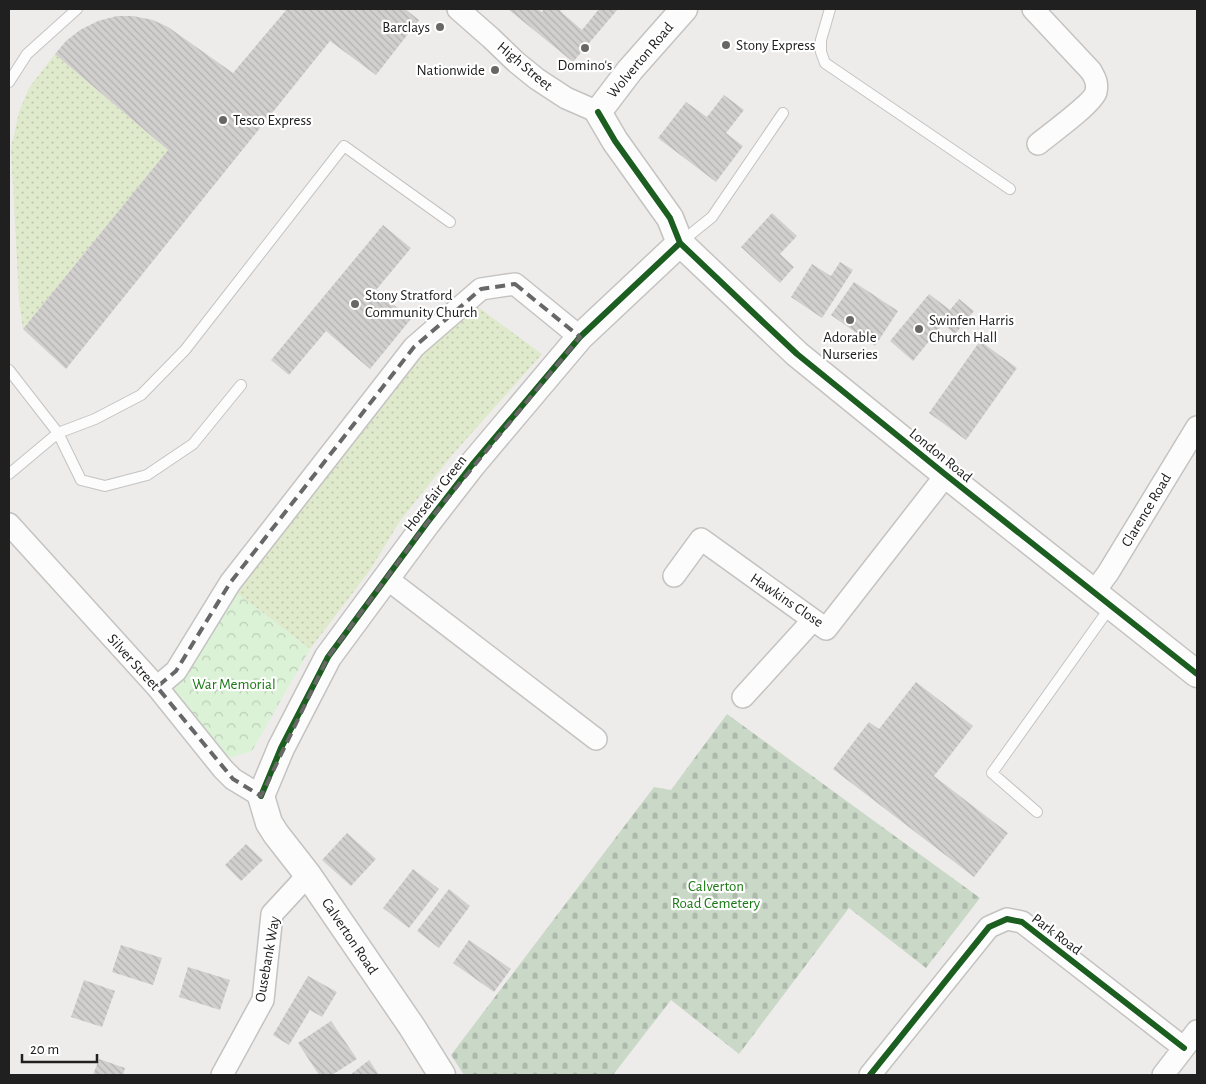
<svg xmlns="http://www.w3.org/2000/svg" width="1206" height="1084" viewBox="0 0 1206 1084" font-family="'Alegreya Sans',sans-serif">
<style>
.grass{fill:url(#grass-dots)}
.cemetery{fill:url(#cemetery-stones)}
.park{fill:url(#park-crowns)}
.building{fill:url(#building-back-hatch)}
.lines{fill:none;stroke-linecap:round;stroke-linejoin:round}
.service-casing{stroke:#c4c3c2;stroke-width:12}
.minor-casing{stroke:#c4c3c2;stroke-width:24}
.tertiary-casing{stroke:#c4c3c2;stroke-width:29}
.service{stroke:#fcfcfc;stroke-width:10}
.minor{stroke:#fcfcfc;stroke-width:21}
.tertiary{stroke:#fcfcfc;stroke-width:26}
.cycleway-casing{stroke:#fff;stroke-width:9}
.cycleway{stroke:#1b5e20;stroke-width:6}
.marked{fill:none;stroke:#686767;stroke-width:4;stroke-dasharray:10 6;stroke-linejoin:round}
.poi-dot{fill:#686767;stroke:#fff;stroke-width:2}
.labels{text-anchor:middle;stroke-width:4.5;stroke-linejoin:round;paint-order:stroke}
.poi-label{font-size:15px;fill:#202020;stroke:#fff;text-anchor:start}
.street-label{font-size:15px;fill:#202020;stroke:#fff}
.park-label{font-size:15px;fill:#1a7914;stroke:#fff}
</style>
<defs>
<pattern id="grass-dots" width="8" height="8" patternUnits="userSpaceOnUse" patternTransform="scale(1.25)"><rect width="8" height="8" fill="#dfe9cb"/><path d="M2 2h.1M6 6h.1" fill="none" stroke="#bfc8ae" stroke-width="1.8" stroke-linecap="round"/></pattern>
<pattern id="cemetery-stones" width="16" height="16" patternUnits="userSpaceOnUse" patternTransform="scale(1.25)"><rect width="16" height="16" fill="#c9d8c7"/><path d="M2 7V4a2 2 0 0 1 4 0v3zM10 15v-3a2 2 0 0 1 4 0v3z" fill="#acb9ab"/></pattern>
<pattern id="park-crowns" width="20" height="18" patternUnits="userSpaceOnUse" patternTransform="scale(1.25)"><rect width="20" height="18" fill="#dbf2d7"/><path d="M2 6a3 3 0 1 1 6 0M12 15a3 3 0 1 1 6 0" fill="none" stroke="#bccfb8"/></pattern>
<pattern id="building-back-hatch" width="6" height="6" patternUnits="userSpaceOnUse" patternTransform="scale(1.25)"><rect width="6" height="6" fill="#d2d0ce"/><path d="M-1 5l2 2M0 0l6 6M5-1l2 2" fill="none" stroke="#b4b2b1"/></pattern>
</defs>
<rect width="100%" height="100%" fill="#eeecea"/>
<path class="grass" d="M55,54L168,150L23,329L19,300L11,148L19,112L29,88Z
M475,305L542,354L453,454L400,521L370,570L310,649L237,593L423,354Z"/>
<path class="cemetery" d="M727,714L980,898L926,968L849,908L739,1054L671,1000L613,1075H464L451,1055L654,787L671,790Z"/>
<path class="park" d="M237,593L310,649L252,751L229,758L171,691Z"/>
<path class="building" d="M287,9H405L419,20L376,75L330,41L66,369L23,329L168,150L55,54L66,41L80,30L98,21L117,16H133L153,20L168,27L233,73Z
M508,9H537L542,12L544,9H562L560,11L582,30L599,9H618L573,62Z
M724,95L744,110L726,133L743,146L716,182L658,138L686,102L707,117Z
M772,213L797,236L780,254L794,267L780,283L741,247Z
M383,225L411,248L376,290L411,319L370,369L326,331L289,375L271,360Z
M840,262L853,270L822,318L791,297L812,264L831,276Z
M854,282L898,311L875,346L831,315Z
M929,294L950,310L959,299L974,311L955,334L943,324L913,361L890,341Z
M980,341L1017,368L966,440L929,413Z
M916,682L973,726L934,776L1008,833L974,877L833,769L869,722L879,729Z
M347,833L376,859L351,886L322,860Z
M246,844L263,860L241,881L225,865Z
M413,869L439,889L409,928L383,908Z
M449,889L470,906L439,948L417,931Z
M469,940L511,969L494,992L453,963Z
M121,945L162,958L153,985L112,972Z
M188,967L230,980L220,1010L179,997Z
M308,976L337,992L322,1017L310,1010L289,1045L273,1035Z
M84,980L115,991L102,1027L71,1017Z
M331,1021L357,1059L332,1075H319L298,1043Z
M99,1059L125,1068L123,1075H93Z
M369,1060L379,1075H350Z"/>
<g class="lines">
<defs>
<path id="service" d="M830,9L821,40V52L825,63L1010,189
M9,82L27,54L77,9
M681,242L712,217L783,113
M9,370L58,433L81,480L105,486L147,475L193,444L241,385
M9,474L58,433L95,419L141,395L185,350L344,146L450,222
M1037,812L992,773L1111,606"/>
<path id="minor" d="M458,9L491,38L516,62L537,79L566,98L598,112
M1033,9L1091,71C1095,78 1098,83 1096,92C1093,103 1049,135 1038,144
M9,524L157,687L223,769L233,779L261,796
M674,576L701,539L826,629L946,475
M386,578L596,739
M1094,592L1108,573L1197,427
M157,687L176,671L230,583L414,347L481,289L515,284L580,337
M743,697L813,620
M222,1075L263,1000L272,914L308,875
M870,1075L989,927L1007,919L1022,922L1184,1048
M1163,1075L1197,1031"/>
<path id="tertiary" d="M684,9L630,70L598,112L615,141L670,218L680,243L797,354L946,475L1197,674
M442,1075L412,1027L308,875L276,834L269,823L261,796L281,748L328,657L427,523L472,465L580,337L680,243"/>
</defs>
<use href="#service" class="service-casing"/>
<use href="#minor" class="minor-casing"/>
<use href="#tertiary" class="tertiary-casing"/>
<use href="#service" class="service"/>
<use href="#minor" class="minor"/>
<use href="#tertiary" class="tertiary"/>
<defs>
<path id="cycleway" d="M598,112L615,141L670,218L680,243L764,323L797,354L946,475L1197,674
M261,796L281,748L328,657L427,523L472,465L580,337L680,243
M870,1075L989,927L1007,919L1022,922L1184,1048"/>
</defs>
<use href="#cycleway" class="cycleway-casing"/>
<use href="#cycleway" class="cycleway"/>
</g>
<path class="marked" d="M515,284L580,337L427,523L328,657L261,796L233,779L157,687L176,671L230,583L414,347L481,289Z"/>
<g class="poi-dot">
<circle cx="440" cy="27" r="5"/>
<circle cx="726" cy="45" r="5"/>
<circle cx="585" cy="48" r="5"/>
<circle cx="495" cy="70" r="5"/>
<circle cx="223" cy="120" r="5"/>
<circle cx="355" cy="304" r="5"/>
<circle cx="850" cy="320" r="5"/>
<circle cx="919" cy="329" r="5"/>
</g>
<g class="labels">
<g class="poi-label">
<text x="430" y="32" text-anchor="end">Barclays</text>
<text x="736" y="50">Stony Express</text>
<text x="585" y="70" text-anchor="middle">Domino's</text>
<text x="485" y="75" text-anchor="end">Nationwide</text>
<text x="233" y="125">Tesco Express</text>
<text x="365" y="300">Stony Stratford<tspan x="365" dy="17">Community Church</tspan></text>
<text x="929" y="325">Swinfen Harris<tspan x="929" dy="17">Church Hall</tspan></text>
<text x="850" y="342" text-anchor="middle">Adorable<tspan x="850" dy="17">Nurseries</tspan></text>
</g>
<g class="street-label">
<text transform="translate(640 60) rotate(-50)" y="5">Wolverton Road</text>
<text transform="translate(525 66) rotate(40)" y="5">High Street</text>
<text transform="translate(941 455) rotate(39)" y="5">London Road</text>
<text transform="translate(435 493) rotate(-52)" y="5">Horsefair Green</text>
<text transform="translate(1146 510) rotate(-59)" y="5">Clarence Road</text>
<text transform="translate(787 600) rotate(34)" y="5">Hawkins Close</text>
<text transform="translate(134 662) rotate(48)" y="5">Silver Street</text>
<text transform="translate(1057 934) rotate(37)" y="5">Park Road</text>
<text transform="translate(350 936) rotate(56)" y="5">Calverton Road</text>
<text transform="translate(267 959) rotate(-80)" y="5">Ousebank Way</text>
</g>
<g class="park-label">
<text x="234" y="689">War Memorial</text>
<text x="716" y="891">Calverton<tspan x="716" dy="17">Road Cemetery</tspan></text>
</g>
</g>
<rect width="1206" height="1084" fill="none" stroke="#202020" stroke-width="20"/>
<path d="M22 1054v8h75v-8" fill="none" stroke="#202020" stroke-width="2.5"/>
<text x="30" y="1054" font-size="15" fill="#202020" stroke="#ffffff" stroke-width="4" paint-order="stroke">20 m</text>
</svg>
